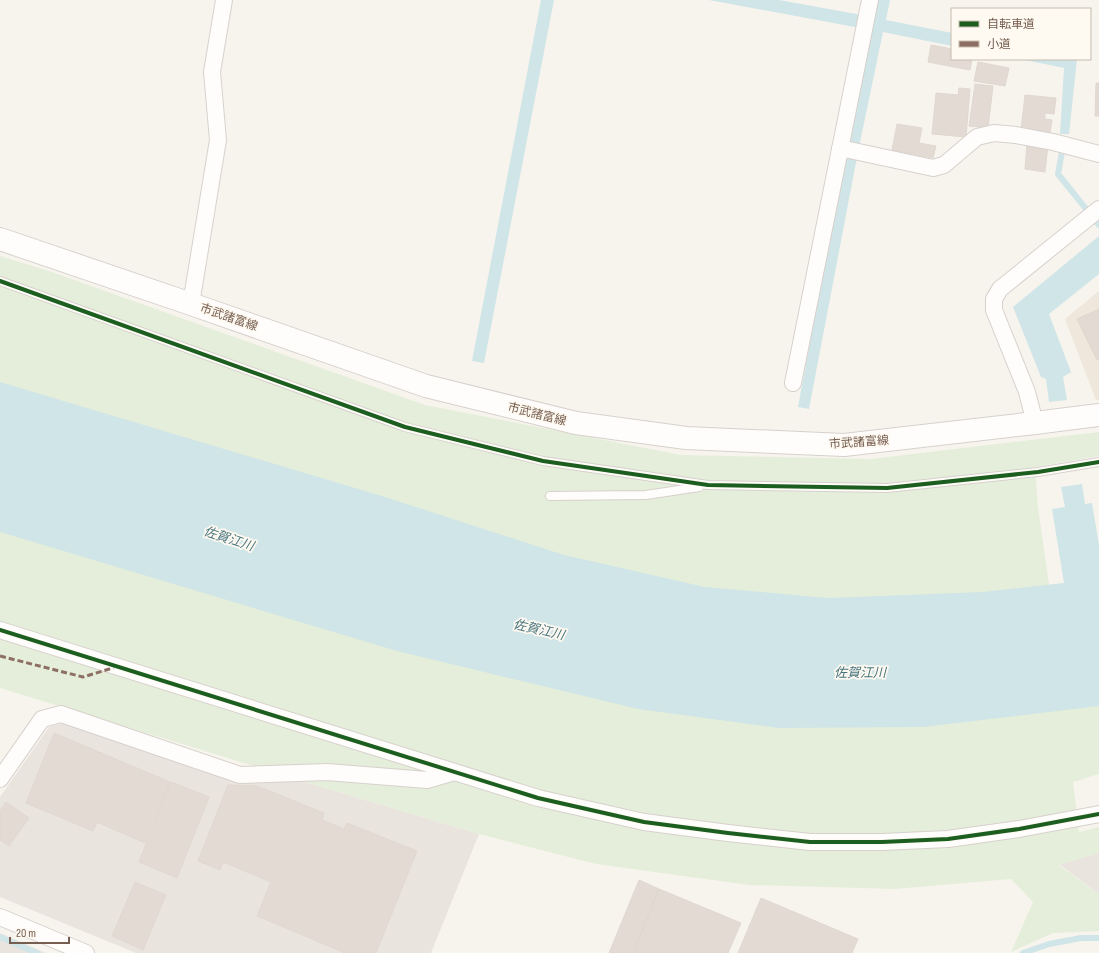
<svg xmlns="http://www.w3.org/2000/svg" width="1099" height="953" viewBox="0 0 1099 953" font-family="'Sofia Sans Condensed','Noto Sans JP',sans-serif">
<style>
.residential{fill:#f0e7dc}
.industrial{fill:#eae4df}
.green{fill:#e5eeda}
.water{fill:#d0e5e7}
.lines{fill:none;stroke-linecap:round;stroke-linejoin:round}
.stream{stroke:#d0e5e7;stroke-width:6}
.building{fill:#e2dad3;stroke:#e0d7d0}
.lane-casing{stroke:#d7d1cc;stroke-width:10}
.street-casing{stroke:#d7d1cc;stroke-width:18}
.secondary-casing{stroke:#d7d1cc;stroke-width:24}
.lane{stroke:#fefdfc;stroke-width:8}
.street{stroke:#fefdfc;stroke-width:16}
.secondary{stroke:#fefdfc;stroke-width:22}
.quiet{stroke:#8d6e63;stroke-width:3;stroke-dasharray:6 3;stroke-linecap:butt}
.cycleway-casing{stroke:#fef9f1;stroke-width:6}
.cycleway{stroke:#1b5e20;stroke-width:4}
.labels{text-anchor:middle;stroke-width:3.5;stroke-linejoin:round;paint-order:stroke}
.street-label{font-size:12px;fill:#755d4f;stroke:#fef9f1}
.water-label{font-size:13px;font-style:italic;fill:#47757f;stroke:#fef9f1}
</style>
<rect width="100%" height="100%" fill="#f7f4ee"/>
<path class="residential" d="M1099,291V400H1096L1065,319Z"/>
<path class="industrial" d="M64,723L236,782L299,780L479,834L431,953H136L0,897V797L49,727Z
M1099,853V894L1059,864Z
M0,933L46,953H0Z"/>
<path class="green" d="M0,256L52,272L425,405L681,455L871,459L1099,432V456L1035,467L1038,507L1049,584L1045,609H646L0,402Z
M0,510L1099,687V774L1073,782L1079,832L1099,827V853L1059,865L1099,894V931L1053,933L1011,952L1033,902L1011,879L895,889L749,885L596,864L479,834L299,780L0,688Z"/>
<path class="water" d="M541,0H554L484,363L472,361Z
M709,0H779L873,17L877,0H890L886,20L952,33V46L883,32L858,152L809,409L798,407L846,149L871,30Z
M1020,59H1077L1069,134H1060L1064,68Z
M1099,236V274L1049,314L1071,372L1063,377L1067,400L1049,402L1046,379L1041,377L1013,307Z
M0,382L385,497L564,555L705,587L828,598L983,592L1064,583L1052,509L1065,507L1061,487L1082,484L1085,504L1092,503L1099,545V706L923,727L779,728L638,709L397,651L0,532Z"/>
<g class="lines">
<path class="stream" d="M1063,146L1058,174L1099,225
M0,937L37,953
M1023,953L1049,944L1081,938H1099"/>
</g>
<path class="building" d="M931,45L952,49V59H972L970,70L928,62Z
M978,62L1009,68L1005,86L974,81Z
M1096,83H1099V116H1095Z
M975,84L993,86L988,128L969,126Z
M959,88L970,89L966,137L932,134L936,93L958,95Z
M1025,95L1056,98L1054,114L1045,113V119L1052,120L1050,133L1021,130Z
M897,124L922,128L919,143L936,146L933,158L892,150Z
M1027,143L1048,145L1045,172L1025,169Z
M1099,309V359L1097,360L1077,319Z
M54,733L170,782L145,843L97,822L93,831L26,803Z
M171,782L209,797L177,878L139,862Z
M228,785L257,786L324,813L322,820L344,829L347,823L417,851L376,953H345L257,916L271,882L223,862L220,870L198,861Z
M6,802L29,818L9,846L0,840V811Z
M639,880L659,889L633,953H609Z
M135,882L166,895L143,950L112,936Z
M659,889L741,923L728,953H633Z
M761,898L858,939L852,953H738Z"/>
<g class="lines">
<defs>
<path id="lane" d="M0,281L405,427L543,461L708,485L887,488L1038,472L1099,462
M550,496L646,495L699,487"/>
<path id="street" d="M840,148L933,168L944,165L977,137L994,133L1016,135L1053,142L1099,154
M191,304L218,140L212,72L224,0
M793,383L870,0
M1035,423L1027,392L994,310V299L1000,289L1099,209
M0,630L538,798L644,822L728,833L810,842H882L948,839L1019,829L1099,814
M0,779L42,719L61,714L240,775L327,772L427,780L454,772
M0,917L86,953"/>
<path id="secondary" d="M0,239L191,304L426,386L576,423L686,438L844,445L1035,423L1099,415"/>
</defs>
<use href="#lane" class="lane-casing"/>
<use href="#street" class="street-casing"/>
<use href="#secondary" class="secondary-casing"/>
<use href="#lane" class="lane"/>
<use href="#street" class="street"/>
<use href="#secondary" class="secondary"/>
<path class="quiet" d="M0,656L83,677L116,667"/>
<defs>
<path id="cycleway" d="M0,281L405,427L543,461L708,485L887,488L1038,472L1099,462
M0,630L538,798L644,822L728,833L810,842H882L948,839L1019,829L1099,814"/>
</defs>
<use href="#cycleway" class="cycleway-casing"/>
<use href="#cycleway" class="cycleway"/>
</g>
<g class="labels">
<g class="street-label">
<text transform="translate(229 317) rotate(19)" y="4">市武諸富線</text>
<text transform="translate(537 414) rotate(14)" y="4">市武諸富線</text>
<text transform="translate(859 442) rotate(-4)" y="4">市武諸富線</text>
</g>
<g class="water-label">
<text transform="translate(229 538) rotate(18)" y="5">佐賀江川</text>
<text transform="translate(539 629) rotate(13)" y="5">佐賀江川</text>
<text x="860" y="677">佐賀江川</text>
</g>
</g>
<rect x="951" y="8" width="140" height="52" fill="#fef9f1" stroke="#c7bbb0"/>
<rect x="959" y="21" width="20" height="6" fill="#1b5e20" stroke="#c7bbb0"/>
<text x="987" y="28" font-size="12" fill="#755d4f">自転車道</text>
<rect x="959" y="41" width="20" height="6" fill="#8d6e63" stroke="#c7bbb0"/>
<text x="987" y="48" font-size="12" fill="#755d4f">小道</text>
<path d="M10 937v6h59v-6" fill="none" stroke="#755d4f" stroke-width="2"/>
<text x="16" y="937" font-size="12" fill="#755d4f" stroke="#fef9f1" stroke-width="3" paint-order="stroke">20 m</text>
</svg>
